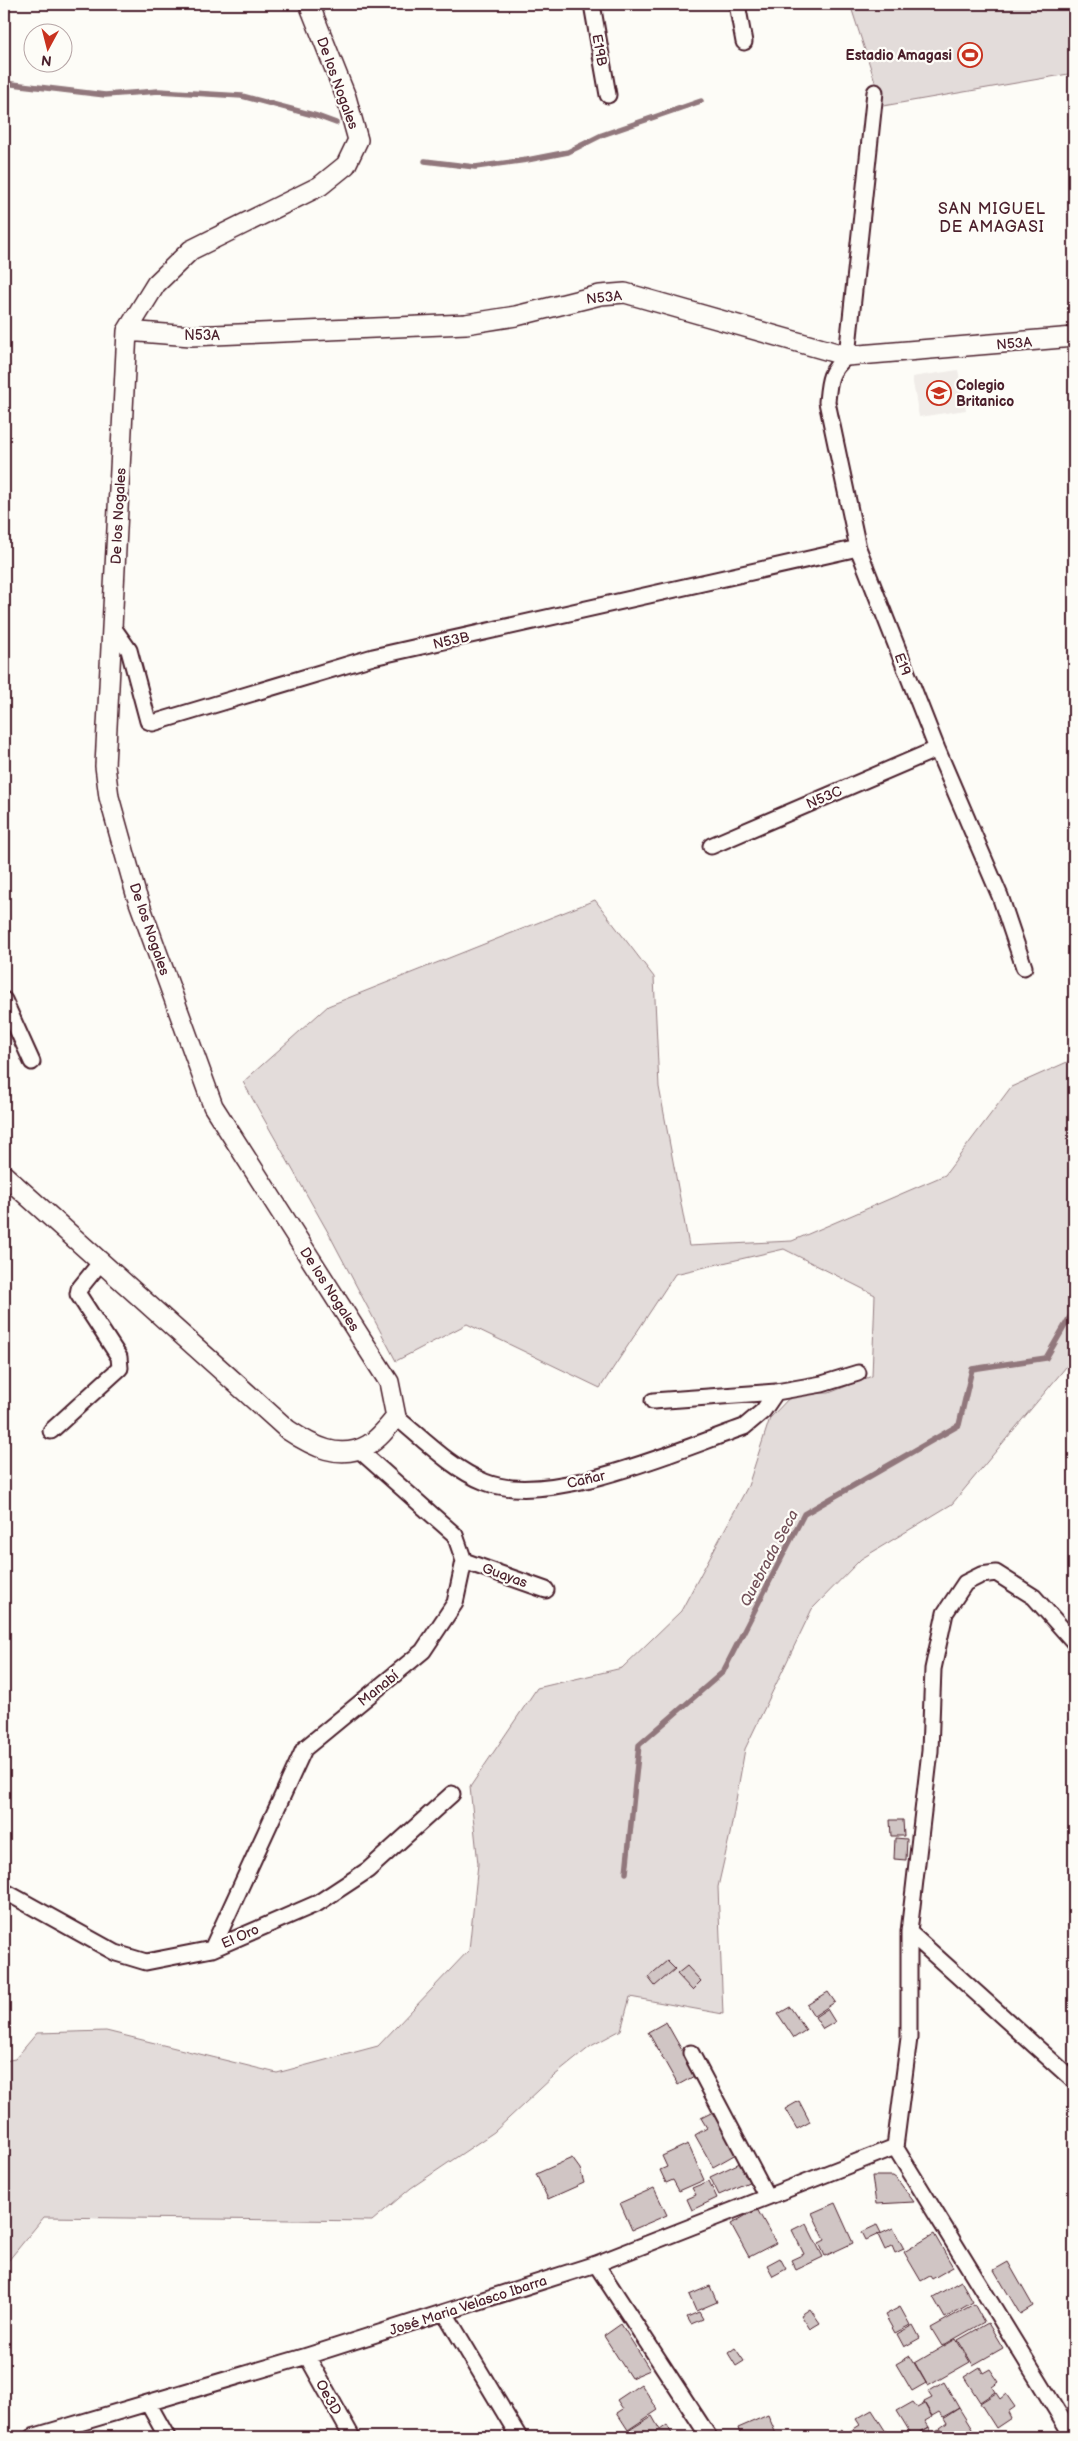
<svg xmlns="http://www.w3.org/2000/svg" width="1078" height="2441" viewBox="0 0 1078 2441" font-family="'Balsamiq Sans',sans-serif">
<style>
.built{fill:#f0ece8}
.green{fill:#e3dcda;stroke:#967e82}
.lines{fill:none;stroke-linecap:round;stroke-linejoin:round}
.stream{stroke:#91777b;stroke-width:5.5}
.building{fill:#d0c5c4;stroke:#4a1f2b}
.minor-casing{stroke:#4a1f2b;stroke-width:19}
.tertiary-casing{stroke:#4a1f2b;stroke-width:22}
.minor{stroke:#fdfcf7;stroke-width:15}
.tertiary{stroke:#fdfcf7;stroke-width:19}
.labels{text-anchor:middle;stroke-width:4.5;stroke-linejoin:round;paint-order:stroke}
.street-label{font-size:14px;fill:#4a1f2b;stroke:#fdfcf7}
.poi-label{font-size:14px;font-weight:bold;fill:#4a1f2b;stroke:#fdfcf7;text-anchor:end}
.water-label{font-size:15px;font-style:italic;fill:#73525a;stroke:#fdfcf7}
.quarter-label{font-size:16px;letter-spacing:1px;fill:#4a1f2b;stroke:#fdfcf7}
</style>
<rect width="100%" height="100%" fill="#fdfcf7"/>
<filter id="ink" filterUnits="userSpaceOnUse"><feTurbulence type="fractalNoise" baseFrequency=".02" numOctaves="2"/><feDisplacementMap in="SourceGraphic" scale="10" xChannelSelector="R" yChannelSelector="G"/><feConvolveMatrix kernelMatrix="1 2 1 2 8 2 1 2 1" color-interpolation-filters="sRGB"/></filter>
<g filter="url(#ink)">
<path class="built" d="M958,370L966,410L919,417L912,377Z"/>
<path class="green" d="M850,4H1067L1074,37V73L883,106Z
M595,900L654,977L659,1087L689,1246L792,1241L945,1175L1011,1087L1074,1059V1362L1071,1361L952,1504L861,1559L812,1609L745,1749L730,1834L718,1887L723,2014L630,1997L621,2030L591,2046L554,2076L494,2132L411,2188L372,2221L44,2217L4,2266V2061L15,2059L37,2033L106,2031L277,2073L378,2046L469,1950L478,1864L470,1787L537,1688L622,1668L681,1611L748,1486L770,1418L794,1393H829L872,1376L875,1295L784,1249L675,1274L600,1388L467,1324L396,1361L329,1234L243,1082L328,1006Z"/>
<g class="lines">
<path class="stream" d="M4,83L105,95L159,91L242,96L317,116L336,123
M425,161L475,167L527,160L568,152L602,135L701,101
M626,1873L639,1745L723,1672L804,1514L959,1425L972,1369L1046,1358L1074,1310"/>
</g>
<path class="building" d="M890,1820H903L904,1836H891Z
M895,1838L907,1839L906,1860L894,1859Z
M667,1961L675,1969L655,1986L648,1977Z
M687,1966L701,1981L692,1990L677,1974Z
M828,1992L835,2002L814,2016L807,2005Z
M790,2007L806,2030L794,2038L778,2014Z
M827,2009L835,2022L823,2029L815,2017Z
M666,2022L696,2075L678,2085L648,2032Z
M799,2101L810,2122L797,2129L785,2109Z
M713,2112L736,2154L713,2167L695,2135L707,2128L701,2118Z
M688,2144L704,2180L679,2191L673,2180L666,2183L660,2170L667,2167L662,2156Z
M572,2158L580,2169L584,2183L548,2199L536,2174Z
M742,2162L751,2181L719,2195L710,2177Z
M872,2176H893L897,2179L914,2202L876,2204Z
M709,2181L717,2198L692,2210L687,2199L696,2195L692,2188Z
M654,2188L667,2215L632,2230L620,2203Z
M835,2203L853,2243L825,2256L819,2243L825,2240L812,2213Z
M757,2209L776,2243L749,2257L731,2224Z
M806,2223L823,2257L796,2270L791,2260L804,2254L792,2230Z
M877,2225L881,2233L866,2240L862,2232Z
M893,2228L904,2249L895,2253L892,2246L885,2250L878,2235Z
M934,2234L953,2267L932,2279L930,2276L921,2281L904,2252Z
M780,2258L786,2269L773,2276L767,2265Z
M1008,2262L1033,2306L1020,2314L994,2270Z
M961,2281L973,2302L945,2318L933,2297Z
M710,2286L717,2302L696,2311L689,2295Z
M974,2304L984,2322L942,2346L931,2328Z
M900,2307L910,2325L895,2333L885,2315Z
M810,2309L820,2323L810,2329L801,2315Z
M699,2312L703,2319L691,2324L687,2317Z
M988,2323L1003,2348L973,2365L958,2340Z
M621,2324L650,2370L631,2378L604,2336Z
M913,2325L920,2338L904,2347L897,2334Z
M956,2339L970,2362L928,2386L915,2363Z
M735,2348L744,2361L736,2366L728,2353Z
M910,2356L926,2383L912,2391L896,2364Z
M980,2367L983,2373L990,2369L999,2382L992,2387L995,2392L980,2402L964,2377Z
M944,2382L959,2408L943,2417L939,2412L932,2416L924,2402L932,2398L928,2392Z
M641,2384L658,2410L628,2430L617,2413L623,2409L617,2400Z
M996,2393L1000,2399L1006,2394L1015,2407L1008,2412L1011,2418L996,2428L980,2403Z
M913,2402L917,2407L924,2403L932,2417L925,2421L929,2427L913,2437L897,2411Z
M959,2408L975,2434L969,2437H945L940,2428L947,2423L944,2418Z
M872,2410L888,2435L857,2437L852,2430L860,2425L856,2419Z
M768,2415L776,2434L768,2437H741L738,2428Z
M652,2416L660,2430L667,2425L672,2434L667,2437H625L623,2434Z
M929,2427L932,2433L939,2429L945,2437H912Z
M842,2429L845,2435L852,2430L857,2437H828Z"/>
<g class="lines">
<defs>
<path id="minor" d="M592,4L608,95
M737,4L744,42
M875,92L847,356C829,372 829,379 827,402L858,548L937,749L1000,896L1024,967
M112,626L129,650L148,721L153,723L373,657L858,548
M711,846L937,749
M4,1000L32,1062
M653,1401L776,1392L822,1384L858,1373
M396,1417C423,1439 452,1469 485,1482C549,1508 680,1449 744,1427L763,1411L776,1392
M51,1431L120,1368L119,1357L78,1294L79,1289L100,1263
M464,1561L546,1590
M4,1891L116,1953L146,1962L212,1949L318,1903L368,1870L452,1794
M909,1932L1074,2081
M212,1949L304,1749L423,1651L455,1603L464,1561L455,1535L358,1449
M691,2053L767,2197
M596,2264L709,2437
M445,2313L519,2437
M307,2356L352,2437
M148,2403L167,2437
M32,2437L307,2356L596,2264L895,2147
M1073,2437L895,2147L909,2038V1932L930,1751L933,1669L945,1613L965,1583L981,1575L996,1573L1034,1597L1074,1642"/>
<path id="tertiary" d="M127,331L191,336L466,324L516,316L600,295L625,293L847,356L1074,337
M4,1175L288,1430C312,1446 340,1461 368,1445C379,1439 388,1427 396,1417L389,1382L213,1106L136,894L109,797L105,766L127,331L156,284L191,250L320,186L346,165L358,140L346,97L309,4"/>
</defs>
<use href="#minor" class="minor-casing"/>
<use href="#tertiary" class="tertiary-casing"/>
<use href="#minor" class="minor"/>
<use href="#tertiary" class="tertiary"/>
</g>
</g>
<defs>
<symbol id="stadium-ring" viewBox="-11 -11 22 22"><circle r="9.5" fill="#fdfcf7" stroke="#c8321e" stroke-width="1.5"/><path d="M0-5a6.5 5 0 1 0 0 10a6.5 5 0 1 0 0-10ZM-3.5-1.8h7v3.6h-7Z" fill="#c8321e"/></symbol>
<symbol id="school-ring" viewBox="-11 -11 22 22"><circle r="9.5" fill="#fdfcf7" stroke="#c8321e" stroke-width="1.5"/><path d="M0-5L7-2L0 1L-7-2ZM-4 1L0 2.5L4 1V4Q0 6-4 4Z" fill="#c8321e"/></symbol>
</defs>
<g fill-rule="evenodd">
<use href="#stadium-ring" x="956" y="41" width="28" height="28"/>
<use href="#school-ring" x="925" y="379" width="28" height="28"/>
</g>
<g class="labels">
<g class="street-label">
<text transform="translate(600 50) rotate(80)" y="5">E19B</text>
<text transform="translate(338 83) rotate(70)" y="5">De los Nogales</text>
<text transform="translate(604 297) rotate(-6)" y="5">N53A</text>
<text x="202" y="340">N53A</text>
<text transform="translate(1014 343) rotate(-5)" y="5">N53A</text>
<text transform="translate(118 516) rotate(-87)" y="5">De los Nogales</text>
<text transform="translate(451 640) rotate(-13)" y="5">N53B</text>
<text transform="translate(903 664) rotate(69)" y="5">E19</text>
<text transform="translate(824 797) rotate(-23)" y="5">N53C</text>
<text transform="translate(150 929) rotate(71)" y="5">De los Nogales</text>
<text transform="translate(330 1289) rotate(57)" y="5">De los Nogales</text>
<text transform="translate(586 1479) rotate(-13)" y="5">Cañar</text>
<text transform="translate(505 1575) rotate(20)" y="5">Guayas</text>
<text transform="translate(378 1688) rotate(-39)" y="5">Manabí</text>
<text transform="translate(240 1936) rotate(-24)" y="5">El Oro</text>
<text transform="translate(468 2305) rotate(-18)" y="5">José Maria Velasco Ibarra</text>
<text transform="translate(329 2397) rotate(61)" y="5">Oe3D</text>
</g>
<g class="poi-label">
<text x="952" y="60">Estadio Amagasi</text>
<text x="956" y="390" text-anchor="start">Colegio<tspan x="956" dy="16">Britanico</tspan></text>
</g>
<g class="water-label">
<text transform="translate(769 1558) rotate(-62)" y="5">Quebrada Seca</text>
</g>
<g class="quarter-label">
<text x="992" y="214">SAN MIGUEL<tspan x="992" dy="18">DE AMAGASI</tspan></text>
</g>
</g>
<rect width="1078" height="2441" fill="none" stroke="#fdfcf7" stroke-width="20"/>
<rect x="10" y="10" width="1058" height="2421" fill="none" stroke="#4a1f2b" stroke-width="2" filter="url(#ink)"/>
<g transform="translate(48 48) rotate(187)"><circle r="24" fill="#fdfcf7" stroke="#b5a4a5"/>
<path d="M0-4L9 19L0 12L-9 19Z" fill="#c8321e"/>
<text y="-8" font-size="14" font-weight="bold" text-anchor="middle" fill="#4a1f2b">N</text>
</g>
</svg>
